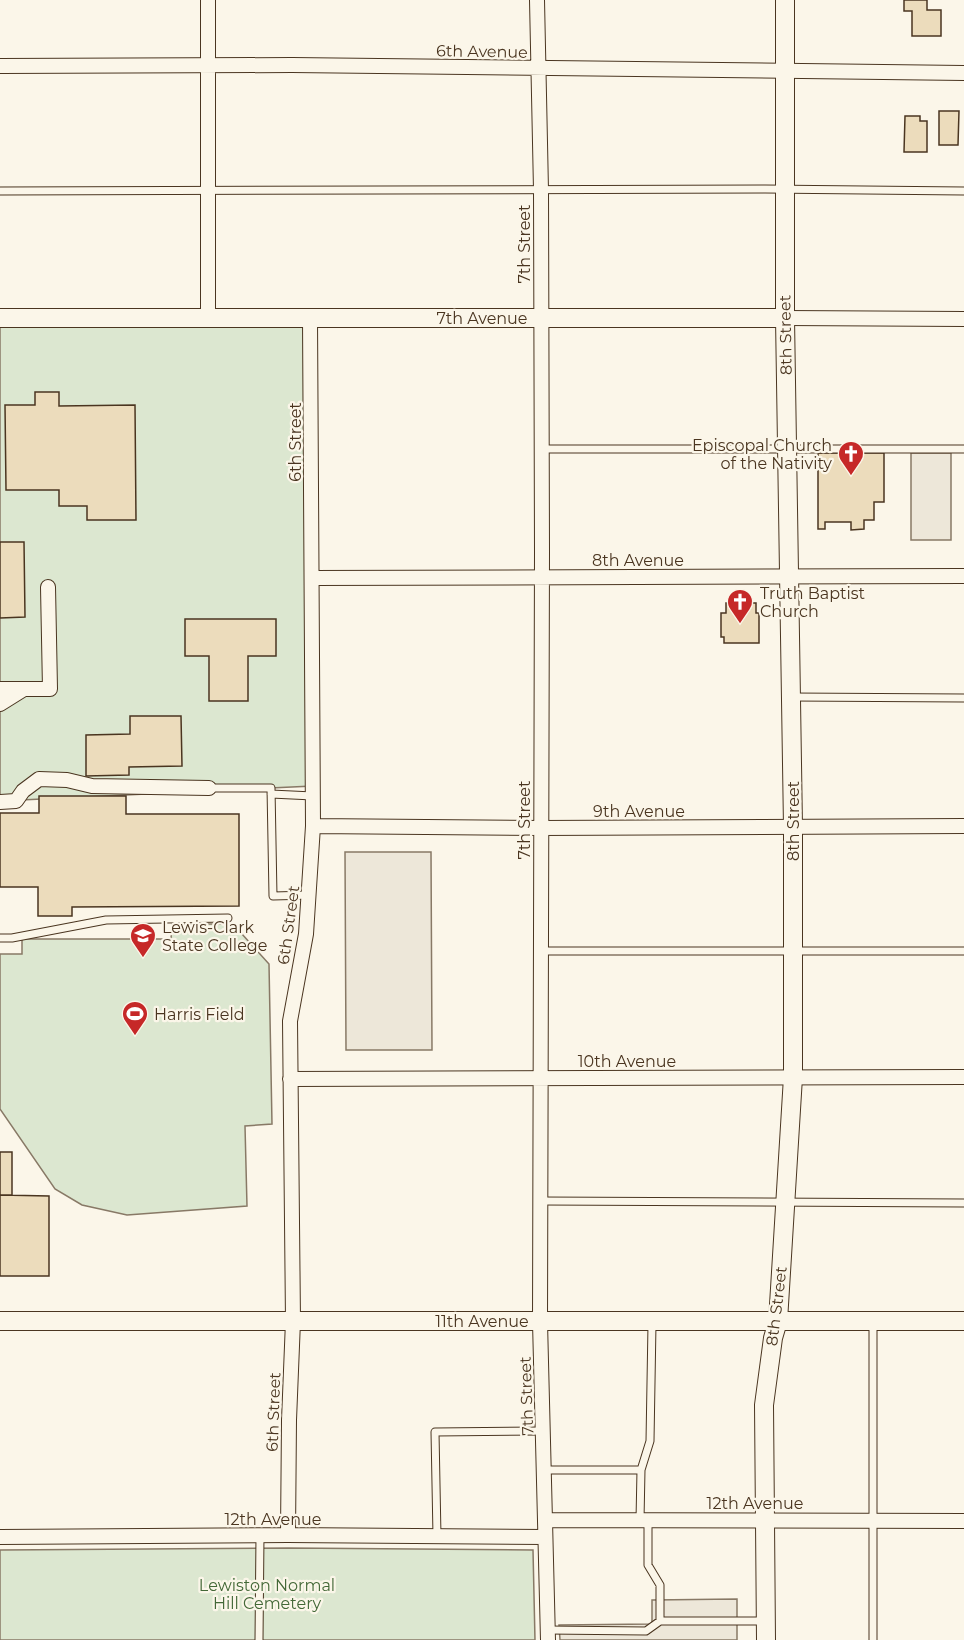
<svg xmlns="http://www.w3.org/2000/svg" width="964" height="1640" viewBox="0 0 964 1640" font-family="Montserrat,sans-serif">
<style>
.green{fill:#dce7d0;stroke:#887966;stroke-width:1.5}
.parking{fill:#ede7d9;stroke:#887966;stroke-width:1.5}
.building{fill:#ecdcbc;stroke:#4a3520;stroke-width:1.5}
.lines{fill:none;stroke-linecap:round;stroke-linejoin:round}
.lane-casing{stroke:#4a3520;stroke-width:9}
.street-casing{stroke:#4a3520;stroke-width:16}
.secondary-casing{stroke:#4a3520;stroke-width:20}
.lane{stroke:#fbf6e9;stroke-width:7}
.street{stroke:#fbf6e9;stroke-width:14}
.secondary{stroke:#fbf6e9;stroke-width:18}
.labels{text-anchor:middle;stroke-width:4.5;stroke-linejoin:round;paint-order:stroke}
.street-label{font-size:16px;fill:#4a3520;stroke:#fbf6e9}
.poi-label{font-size:16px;fill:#4a3520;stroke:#fbf6e9;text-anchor:start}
.park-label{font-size:16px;fill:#436837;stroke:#fbf6e9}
</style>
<rect width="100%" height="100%" fill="#fbf6e9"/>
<path class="green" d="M0,318L310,319L313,786L0,801Z
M172,924H233L269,964L272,1124L245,1126L247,1206L127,1215L82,1205L55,1189L0,1109V954H22V939H171Z
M288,1548L533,1550L535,1640H0V1550Z"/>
<path class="parking" d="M911,453H951V540H911Z
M345,852H431L432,1050H346Z
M737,1599V1640H560L559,1625L652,1624V1600Z"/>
<path class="building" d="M904,0H927V10H941V36H912V11H904Z
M939,111H959L958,145H939Z
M905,116H920V121H927V152H904Z
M35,392H59V406L135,405L136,520H87V506H59V490H6L5,405H35Z
M818,453H884V502H874V520H864V529L851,530V522H825V529H818Z
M0,542H24L25,617L0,618Z
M726,603H756V613H759V643H724V637H721V613H726Z
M185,619H276V656H248V701H209V656H185Z
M130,716H181L182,766L129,767V775L86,776V735L130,734Z
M39,796H126V814H239V906L72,907V916H38V887H0V813H39Z
M0,1152H12V1195H0Z
M0,1195L49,1196V1276H0Z"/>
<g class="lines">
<defs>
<path id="lane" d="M0,191L765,189L964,191
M542,449H964
M791,697L964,698
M209,788H271L273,896L310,895
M271,794L313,796
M0,938H12L106,920L228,918
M540,951H964
M541,1201L964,1203
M873,1321V1640
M544,1470H641L640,1520
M641,1470L650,1441L652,1324
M648,1520V1565L660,1585V1621
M437,1536L435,1432L543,1431
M547,1630L646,1631L660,1621H764
M259,1640L260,1535"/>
<path id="street" d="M208,0V318
M537,0L541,190L542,551L540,1322L548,1640
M0,66L292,65L964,73
M785,318L964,319
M312,578L964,576
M0,689H50L48,587
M0,704L24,689
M0,802L16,801L23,791L39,779L67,780L92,786L209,788
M313,826L540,828L964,826
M290,1079L964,1077
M545,1520L964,1521
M288,1535L289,1420L293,1321L290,1021L306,934L313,826L310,319
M0,1537L288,1535L545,1537"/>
<path id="secondary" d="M0,318H785
M0,1321H964
M766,1640L764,1405L773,1338L778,1321L793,1077V827L785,318V0"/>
</defs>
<use href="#lane" class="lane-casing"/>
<use href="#street" class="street-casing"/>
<use href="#secondary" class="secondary-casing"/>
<use href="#lane" class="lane"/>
<use href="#street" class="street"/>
<use href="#secondary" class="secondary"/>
</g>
<defs>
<symbol id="church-pin" viewBox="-11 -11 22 30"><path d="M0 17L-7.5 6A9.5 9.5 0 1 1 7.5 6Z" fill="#c62828" stroke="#fbf6e9"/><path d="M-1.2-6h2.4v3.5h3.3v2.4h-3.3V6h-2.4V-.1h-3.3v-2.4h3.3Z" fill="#fff"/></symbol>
<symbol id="university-pin" viewBox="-11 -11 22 30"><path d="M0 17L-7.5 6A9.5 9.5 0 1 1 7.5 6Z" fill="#c62828" stroke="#fbf6e9"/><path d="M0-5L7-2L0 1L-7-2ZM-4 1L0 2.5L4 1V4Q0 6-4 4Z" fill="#fff"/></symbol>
<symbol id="stadium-pin" viewBox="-11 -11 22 30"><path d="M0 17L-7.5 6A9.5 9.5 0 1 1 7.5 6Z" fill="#c62828" stroke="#fbf6e9"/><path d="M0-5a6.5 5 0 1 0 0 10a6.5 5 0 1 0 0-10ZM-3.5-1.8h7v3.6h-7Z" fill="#fff"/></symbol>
</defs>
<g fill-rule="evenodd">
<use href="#church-pin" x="836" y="439" width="30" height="40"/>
<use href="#church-pin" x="725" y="587" width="30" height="40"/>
<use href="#university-pin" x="128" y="921" width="30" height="40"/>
<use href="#stadium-pin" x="120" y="999" width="30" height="40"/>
</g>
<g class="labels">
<g class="street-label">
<text transform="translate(482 51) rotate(1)" y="6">6th Avenue</text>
<text transform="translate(524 244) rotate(-90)" y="6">7th Street</text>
<text x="482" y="324">7th Avenue</text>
<text transform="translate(785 335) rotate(-91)" y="6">8th Street</text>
<text transform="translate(295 442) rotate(-90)" y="6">6th Street</text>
<text x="638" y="566">8th Avenue</text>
<text x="639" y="817">9th Avenue</text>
<text transform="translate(524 820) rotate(-90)" y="6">7th Street</text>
<text transform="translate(793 821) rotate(-90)" y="6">8th Street</text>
<text transform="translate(288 925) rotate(-82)" y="6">6th Street</text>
<text x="627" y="1067">10th Avenue</text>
<text transform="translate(776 1306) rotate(-83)" y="6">8th Street</text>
<text x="482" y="1327">11th Avenue</text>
<text transform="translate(526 1396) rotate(-92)" y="6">7th Street</text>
<text transform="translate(273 1412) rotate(-88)" y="6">6th Street</text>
<text x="755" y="1509">12th Avenue</text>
<text x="273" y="1525">12th Avenue</text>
</g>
<g class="poi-label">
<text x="832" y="451" text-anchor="end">Episcopal Church<tspan x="832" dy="18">of the Nativity</tspan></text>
<text x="760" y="599">Truth Baptist<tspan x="760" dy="18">Church</tspan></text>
<text x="162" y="933">Lewis-Clark<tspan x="162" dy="18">State College</tspan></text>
<text x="154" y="1020">Harris Field</text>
</g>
<g class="park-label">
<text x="267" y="1591">Lewiston Normal<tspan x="267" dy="18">Hill Cemetery</tspan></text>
</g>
</g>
</svg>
